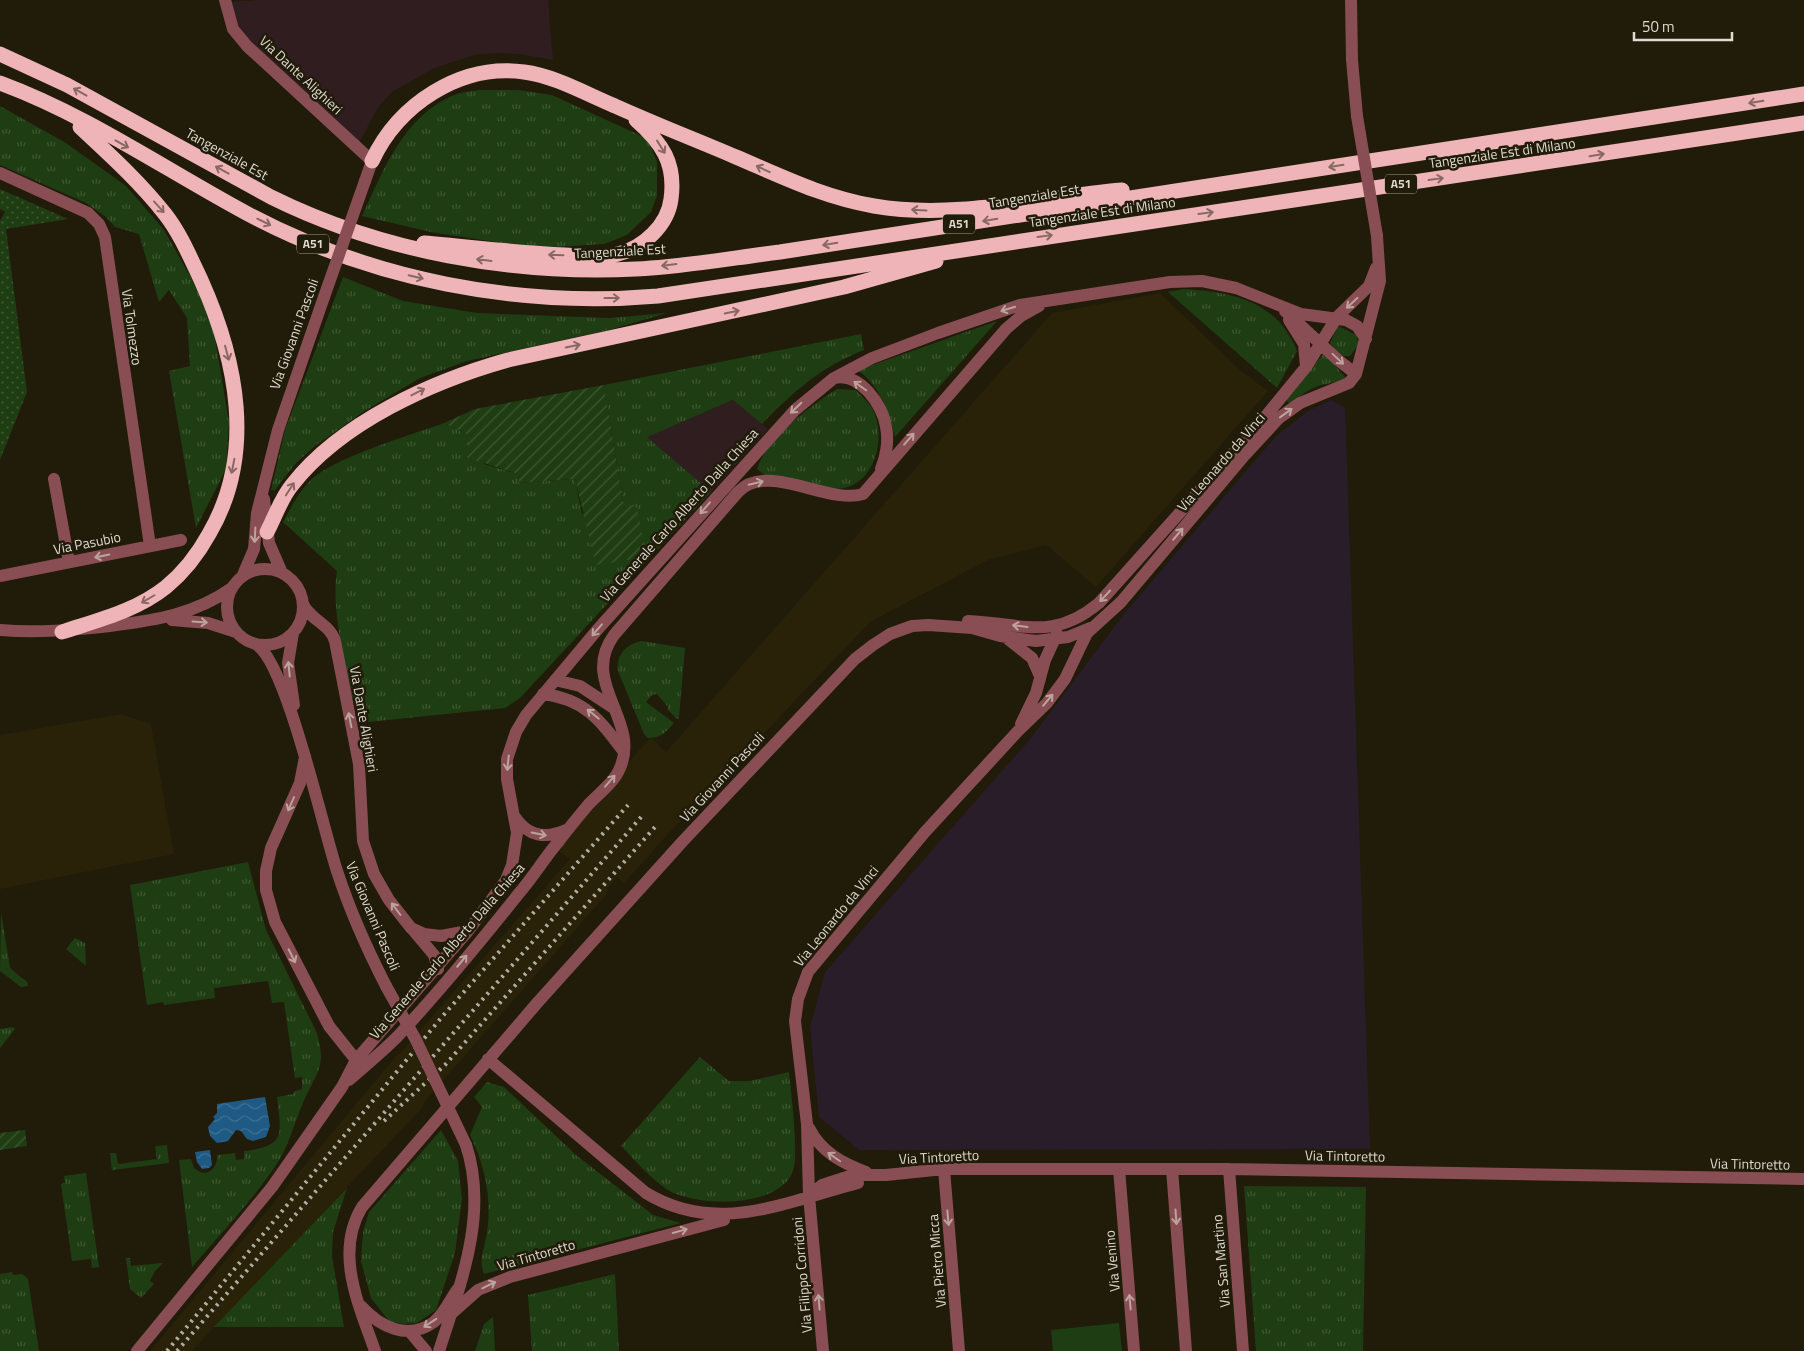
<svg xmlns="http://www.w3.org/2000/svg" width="1804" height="1351" viewBox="0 0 1804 1351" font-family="'Titillium Web',sans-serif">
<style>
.built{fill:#292108}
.industrial{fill:#2f1d20}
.education{fill:#2a1d2a}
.grass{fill:url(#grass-tufts)}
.park{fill:url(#park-dots)}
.garden{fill:url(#garden-furrows)}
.pitch{fill:#1f3d12}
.water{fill:url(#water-waves)}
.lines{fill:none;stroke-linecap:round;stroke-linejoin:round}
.minor{stroke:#884e54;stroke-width:12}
.tertiary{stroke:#884e54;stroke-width:12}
.motorway{stroke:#efb4b8;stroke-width:15}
.rail{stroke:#b2aea2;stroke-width:4;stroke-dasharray:2.5 5;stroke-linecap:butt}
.minor-bridge{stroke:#884e54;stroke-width:12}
.tertiary-bridge{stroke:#884e54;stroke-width:12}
.oneway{stroke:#886861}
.oneway2{stroke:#bca39e}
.labels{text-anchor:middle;stroke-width:5;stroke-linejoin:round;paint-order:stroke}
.shield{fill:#211b0a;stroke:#a6a195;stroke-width:1}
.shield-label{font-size:12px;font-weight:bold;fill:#dfdbd0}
.street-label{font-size:14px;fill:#dfdbd0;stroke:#211b0a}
</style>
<defs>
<pattern id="grass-tufts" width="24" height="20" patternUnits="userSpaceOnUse" patternTransform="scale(1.25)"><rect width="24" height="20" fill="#1f3d12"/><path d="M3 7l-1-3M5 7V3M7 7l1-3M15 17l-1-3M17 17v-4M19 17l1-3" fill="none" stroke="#3f5833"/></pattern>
<pattern id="park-dots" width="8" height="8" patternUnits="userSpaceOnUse" patternTransform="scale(1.25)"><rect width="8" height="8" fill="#1f3d12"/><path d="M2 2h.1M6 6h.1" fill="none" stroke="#3f5833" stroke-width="1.8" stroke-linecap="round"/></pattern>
<pattern id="garden-furrows" width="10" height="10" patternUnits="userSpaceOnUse" patternTransform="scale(1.25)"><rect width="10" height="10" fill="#1f3d12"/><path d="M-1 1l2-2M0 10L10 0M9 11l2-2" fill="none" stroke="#3f5833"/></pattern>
<pattern id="water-waves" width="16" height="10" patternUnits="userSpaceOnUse" patternTransform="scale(1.25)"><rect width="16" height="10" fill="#1e5a83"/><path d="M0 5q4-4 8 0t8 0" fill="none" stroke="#3e7194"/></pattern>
</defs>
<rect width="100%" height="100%" fill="#211b0a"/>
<path class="built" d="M1160,293L1240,370L1268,391L1096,587L1046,545L1042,546L988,560L870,622L670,832L624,883L617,877L609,887L606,895L424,1102L421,1109L192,1351H150L396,1056L401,1052L570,859L556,849V846L649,739H653L666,752L1052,313Z
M121,714L151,724L174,854L0,889V735Z"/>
<path class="industrial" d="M259,0H548L553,60L518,54L497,53L475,55L434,68L392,92L377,109L358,145L235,28L228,2Z
M734,400L768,429L711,492L646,437Z"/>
<path class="education" d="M1331,400L1345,407L1370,1149L859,1150L819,1117L810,1027L825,972L1030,739L1124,614L1275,437L1308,411Z"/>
<path class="grass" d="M481,90H518L552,95L648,139L657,162V196L651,212L627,235L604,244L555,247L515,245L431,232L362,216C384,169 403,117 454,95C462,92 472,91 481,90Z
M0,106L66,143L126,186L164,230L211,313L229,423L226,469L196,528L169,371L190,366L187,318L169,290L159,302L139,234L115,227L106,217L86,203L0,165Z
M343,277L403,301L477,313L609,318L667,313L609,330L467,361L420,378L363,412L315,446L296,463L275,490H271L285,430Z
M1184,289C1233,292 1277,301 1297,351L1277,388L1168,292Z
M997,321L895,437C888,410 881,388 858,370Z
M1338,326L1356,335L1359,344L1350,356H1340L1330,343Z
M861,334L864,350C821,367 794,391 762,424L733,400L647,437L711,492L520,698L505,708L358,723C349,678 330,615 337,571L283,522C291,508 298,493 310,481C332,458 411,435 444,423L470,436L484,464L518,474L519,483L575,479L582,514L623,502L604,385Z
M1324,353L1346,378C1337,383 1328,383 1318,386C1307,390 1299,397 1290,404L1286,400Z
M837,389L856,390C862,397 871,404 875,414C885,442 874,486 838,489C823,490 783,479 766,476L757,469C767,438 810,406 837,389Z
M642,641L685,648L679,718L677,719L667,709L668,707L657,694L652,695L646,702L674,723C666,732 661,738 648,738L644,734L618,671C616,655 626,644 642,641Z
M248,862L266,930L316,1031C328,1067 316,1072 303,1103C296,1119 288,1146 280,1159C255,1198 222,1232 192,1267L179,1160L191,1159L194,1168C206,1179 218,1169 217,1155L235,1153L236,1160L244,1159V1151C287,1146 281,1134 277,1097L293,1094L295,1091L302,1089V1077L295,1078L284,1002L272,1003L268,981L214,988L215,998L164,1005L163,1002L147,1005L130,885Z
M1,912L10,968L27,982L28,986L21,987L0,971Z
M75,938L85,943L86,966L66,949Z
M13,1027L15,1029L0,1048V1029Z
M700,1057L729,1081H750L789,1072C791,1093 799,1154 793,1171C780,1209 693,1208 665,1188C649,1177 635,1160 621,1146Z
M487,1082L504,1087L576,1155L653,1215L681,1223L484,1274C478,1260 485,1247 487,1232C492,1198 485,1166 470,1135L482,1107L474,1097Z
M441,1130L458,1161L462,1199L455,1253L436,1310L417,1323L403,1324L389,1321L371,1298L361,1261L363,1232L369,1212Z
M167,1145L169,1163L112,1170L110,1153H116L118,1164L157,1159L155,1146Z
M86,1173L99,1267L92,1268L91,1259L72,1261L61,1184L65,1183L64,1176Z
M1244,1186L1366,1187L1363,1351H1256Z
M347,1188L333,1232L332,1256L344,1327H214Z
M126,1258H130L131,1266L163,1263L155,1271L150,1281L154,1284L141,1298L130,1289Z
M12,1272L13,1275L22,1274L28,1279L39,1351H0V1274Z
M615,1274L619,1351H532L528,1295Z
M493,1317L495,1351H475L484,1324Z"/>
<path class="park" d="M0,189L68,219L6,229L27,392L0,460V221L5,212L0,209Z"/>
<path class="garden" d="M604,385L623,502L637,508L647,557L596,565L575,479L519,483L518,474L466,457L470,436L444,423L475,409Z
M25,1130L27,1146L0,1150V1133Z"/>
<path class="pitch" d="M1119,1323L1122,1351H1053L1051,1330Z"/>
<path class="water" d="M265,1097L270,1126L266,1137L253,1141L247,1139L241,1131L236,1130L228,1141L217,1143L210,1136L208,1127L215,1119L213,1117L217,1113V1104Z
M210,1150L212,1165L209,1168L202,1169L197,1162L195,1152Z"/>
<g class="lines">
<path class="minor" d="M225,0L233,29L247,46L372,161
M1351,0L1352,60L1357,116
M0,173L88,213L99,224L105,237L150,546
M1285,311L1338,360L1356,374
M1289,320L1304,344L1306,367
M834,378C860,372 883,405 886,427C889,440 886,457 881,469
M54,479L69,562
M0,576L181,540
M303,604C310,620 330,624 335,641L359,764L363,841L374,874L389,900L411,928L424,934L441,936L468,931
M968,621C1022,623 1052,642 1099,603L1261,422L1306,367L1337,317L1369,286L1376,268
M1008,639L1032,658L1040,676
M555,680L580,686L615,709
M543,694C585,699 600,720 624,752
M1021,724L1036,693L1045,660L1057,634
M305,757L300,783L271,848L266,871V890L275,922L329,1026L356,1060H362
M515,817C528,837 546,839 566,830
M413,930L434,955L438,969
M488,1059L646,1193C717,1236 785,1202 858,1183
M349,1080C365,1066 382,1052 397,1037C440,991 481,941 520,892C534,876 545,857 559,841C568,829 578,817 588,805C598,794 614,783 620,768C641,720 579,683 614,635L738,492C768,461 827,505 863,494L1006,329L1021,316L1039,306
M809,1128C821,1152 842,1163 866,1172
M944,1169L959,1351
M1119,1169L1134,1351
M1172,1169L1186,1351
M1229,1169L1243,1351
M809,1196L822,1185L853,1175H886L944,1169H1229L1804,1179
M361,1306C380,1327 408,1341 434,1322C444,1314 450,1300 457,1290
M451,1314L478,1290L510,1277L724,1220
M410,1332L426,1351
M137,1351L272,1187L342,1087L356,1060L468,931L506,880L512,865L517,833L507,779V759L516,732L526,715L598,629L795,410L834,378L872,358L938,333L1020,305L1170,282L1202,281L1236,288L1301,314L1346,320L1357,326L1366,339
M375,1351C359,1305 334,1253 362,1207L538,1002L683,841L855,659L873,645L890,634L912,626L928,625L972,628L1000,636L1036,641L1068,637L1090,628
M823,1351L809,1196L807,1124L795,1021L798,999L808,972L925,832L1018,731L1047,703L1065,679L1087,633L1121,602L1244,456L1279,418L1300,403L1349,383L1356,374L1380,281L1377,236"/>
<path class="tertiary" d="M365,181L372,161
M264,499L269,543L282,573
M227 607a38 38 0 1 1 76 0a38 38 0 1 1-76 0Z
M242,577L254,549L257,513L278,430L324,297
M172,620L208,623L236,632
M0,630C38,633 73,630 110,626C155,620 194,615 232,588
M293,633L288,663L294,705
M257,645C287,665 323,829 337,871C350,911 367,949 386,986
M439,1351C460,1285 489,1214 466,1145"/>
<path class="motorway" d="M0,54L67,85L271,197C382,252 512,275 636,269C684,267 732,258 780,252L1804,94
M0,83C87,115 166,170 248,214C372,280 518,308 658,296L1804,123
M372,161C398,105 460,63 524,72C555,76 586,94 615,106C655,124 696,140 736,157C783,177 823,197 874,206C956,220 1041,197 1122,190
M424,243C471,247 518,253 565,255C582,256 601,259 618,254C643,248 668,225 671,199C676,163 662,143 636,120
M267,532C275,517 281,498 292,485C341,422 433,381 508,360L844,287L936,261
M62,632C98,620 136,611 166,587C183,573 198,554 209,534C256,454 237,360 201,280C190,257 180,233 165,214C140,182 109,154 80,127"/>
<path class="rail" d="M384,1121L445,1065L655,827
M167,1351L441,1018L628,805
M177,1351L642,816"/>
<path class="minor-bridge" d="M1357,116L1377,236"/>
<path class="tertiary-bridge" d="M324,297L365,181
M386,986L416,1040L466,1145"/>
</g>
<defs><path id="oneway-shaft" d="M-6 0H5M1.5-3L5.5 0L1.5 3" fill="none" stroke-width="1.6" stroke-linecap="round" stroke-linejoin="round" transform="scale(1.25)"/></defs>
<g class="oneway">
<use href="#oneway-shaft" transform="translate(80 92) rotate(-151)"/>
<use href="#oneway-shaft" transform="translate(1756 102) rotate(171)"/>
<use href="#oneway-shaft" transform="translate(122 144) rotate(29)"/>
<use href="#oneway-shaft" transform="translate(661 147) rotate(58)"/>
<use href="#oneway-shaft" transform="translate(1597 155) rotate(-9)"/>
<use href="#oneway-shaft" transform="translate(1336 166) rotate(171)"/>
<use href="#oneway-shaft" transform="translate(763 169) rotate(-155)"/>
<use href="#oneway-shaft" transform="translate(222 170) rotate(-151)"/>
<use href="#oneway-shaft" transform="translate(1436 179) rotate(-8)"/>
<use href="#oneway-shaft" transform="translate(159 207) rotate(48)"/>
<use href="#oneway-shaft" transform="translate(919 210) rotate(-177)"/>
<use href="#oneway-shaft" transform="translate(1206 213) rotate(-8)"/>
<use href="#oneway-shaft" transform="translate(990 220) rotate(171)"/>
<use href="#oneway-shaft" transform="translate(264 222) rotate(26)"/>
<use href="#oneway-shaft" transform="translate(1045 236) rotate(-8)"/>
<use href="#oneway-shaft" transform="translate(830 244) rotate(171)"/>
<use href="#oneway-shaft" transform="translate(556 255) rotate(-178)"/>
<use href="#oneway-shaft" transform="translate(484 260) rotate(-173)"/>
<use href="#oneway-shaft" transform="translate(669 265) rotate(173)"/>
<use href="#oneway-shaft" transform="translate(416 277) rotate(13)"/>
<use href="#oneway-shaft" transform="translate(612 298)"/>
<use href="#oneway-shaft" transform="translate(732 312) rotate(-12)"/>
<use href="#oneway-shaft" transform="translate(573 346) rotate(-12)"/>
<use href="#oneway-shaft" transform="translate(227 353) rotate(75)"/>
<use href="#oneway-shaft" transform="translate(418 392) rotate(-27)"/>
<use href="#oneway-shaft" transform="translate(233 466) rotate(101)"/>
<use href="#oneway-shaft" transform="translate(290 489) rotate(-57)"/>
<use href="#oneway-shaft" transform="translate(148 599) rotate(150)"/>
</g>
<g class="oneway2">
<use href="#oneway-shaft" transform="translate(1352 303) rotate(137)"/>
<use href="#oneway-shaft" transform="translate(1008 309) rotate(163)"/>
<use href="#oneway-shaft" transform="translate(1338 359) rotate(43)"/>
<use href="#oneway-shaft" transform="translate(860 386) rotate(-145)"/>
<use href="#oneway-shaft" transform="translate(796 408) rotate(136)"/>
<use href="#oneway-shaft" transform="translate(1286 413) rotate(-36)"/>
<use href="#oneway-shaft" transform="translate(909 439) rotate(-49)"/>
<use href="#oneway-shaft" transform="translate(756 483) rotate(-13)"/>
<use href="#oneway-shaft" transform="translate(705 508) rotate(131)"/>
<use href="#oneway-shaft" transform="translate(1178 534) rotate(-50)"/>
<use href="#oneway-shaft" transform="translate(255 535) rotate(93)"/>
<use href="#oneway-shaft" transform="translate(102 556) rotate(169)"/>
<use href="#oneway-shaft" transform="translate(1105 596) rotate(133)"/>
<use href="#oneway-shaft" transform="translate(200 622) rotate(4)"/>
<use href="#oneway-shaft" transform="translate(1020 626) rotate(-173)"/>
<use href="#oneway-shaft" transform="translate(597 630) rotate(131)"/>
<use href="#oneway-shaft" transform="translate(289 669) rotate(-96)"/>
<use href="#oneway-shaft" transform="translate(1048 700) rotate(-50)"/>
<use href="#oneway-shaft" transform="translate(593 714) rotate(-141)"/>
<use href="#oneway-shaft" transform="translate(350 720) rotate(-101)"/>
<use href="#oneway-shaft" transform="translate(508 763) rotate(96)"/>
<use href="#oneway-shaft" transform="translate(610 781) rotate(-49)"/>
<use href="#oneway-shaft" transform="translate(291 804) rotate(114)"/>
<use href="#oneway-shaft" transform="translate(539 834) rotate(11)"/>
<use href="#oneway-shaft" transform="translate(396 909) rotate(-127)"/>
<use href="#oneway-shaft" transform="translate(292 956) rotate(63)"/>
<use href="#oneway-shaft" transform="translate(462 961) rotate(-50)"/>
<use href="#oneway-shaft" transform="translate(834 1157) rotate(-145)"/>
<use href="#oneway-shaft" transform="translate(1176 1217) rotate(86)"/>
<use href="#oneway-shaft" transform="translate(948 1218) rotate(85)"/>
<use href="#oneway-shaft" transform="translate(680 1231) rotate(-15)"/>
<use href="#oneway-shaft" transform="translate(489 1285) rotate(-26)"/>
<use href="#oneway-shaft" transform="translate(819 1302) rotate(-95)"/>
<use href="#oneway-shaft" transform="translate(1130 1302) rotate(-95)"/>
<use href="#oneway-shaft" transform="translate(430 1323) rotate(147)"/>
</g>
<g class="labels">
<g class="shield">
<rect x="1385" y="174.5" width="32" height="19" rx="4"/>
<rect x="943" y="214.5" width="32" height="19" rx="4"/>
<rect x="297" y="234.5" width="32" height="19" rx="4"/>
</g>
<g class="shield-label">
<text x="1401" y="188">A51</text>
<text x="959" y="228">A51</text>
<text x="313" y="248">A51</text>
</g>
<g class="street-label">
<text transform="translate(301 75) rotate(43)" y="5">Via Dante Alighieri</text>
<text transform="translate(1502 153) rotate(-8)" y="5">Tangenziale Est di Milano</text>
<text transform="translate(227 154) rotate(29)" y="5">Tangenziale Est</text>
<text transform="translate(1034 196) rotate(-9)" y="5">Tangenziale Est</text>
<text transform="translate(1102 212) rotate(-8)" y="5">Tangenziale Est di Milano</text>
<text transform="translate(620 251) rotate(-3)" y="5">Tangenziale Est</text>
<text transform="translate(132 327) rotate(82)" y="5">Via Tolmezzo</text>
<text transform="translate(294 334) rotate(-70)" y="5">Via Giovanni Pascoli</text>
<text transform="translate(1221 462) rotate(-49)" y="5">Via Leonardo da Vinci</text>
<text transform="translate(679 515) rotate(-48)" y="5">Via Generale Carlo Alberto Dalla Chiesa</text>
<text transform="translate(87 543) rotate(-11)" y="5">Via Pasubio</text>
<text transform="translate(364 719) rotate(80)" y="5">Via Dante Alighieri</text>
<text transform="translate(722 777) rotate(-47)" y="5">Via Giovanni Pascoli</text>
<text transform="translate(373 916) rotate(67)" y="5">Via Giovanni Pascoli</text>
<text transform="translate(836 916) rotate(-51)" y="5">Via Leonardo da Vinci</text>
<text transform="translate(447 951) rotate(-49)" y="5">Via Generale Carlo Alberto Dalla Chiesa</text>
<text transform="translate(1345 1156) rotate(1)" y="5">Via Tintoretto</text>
<text transform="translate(939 1157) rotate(-3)" y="5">Via Tintoretto</text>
<text transform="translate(1750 1164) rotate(1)" y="5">Via Tintoretto</text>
<text transform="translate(536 1255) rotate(-16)" y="5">Via Tintoretto</text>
<text transform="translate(937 1261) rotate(-95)" y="5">Via Pietro Micca</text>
<text transform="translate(1112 1261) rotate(-95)" y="5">Via Venino</text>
<text transform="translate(1221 1261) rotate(-95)" y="5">Via San Martino</text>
<text transform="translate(802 1275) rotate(-95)" y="5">Via Filippo Corridoni</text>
</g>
</g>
<path d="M1634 32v8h98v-8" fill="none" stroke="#dfdbd0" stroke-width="2.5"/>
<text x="1642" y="32" font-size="15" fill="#dfdbd0" stroke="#211b0a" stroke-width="4" paint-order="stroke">50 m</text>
</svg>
